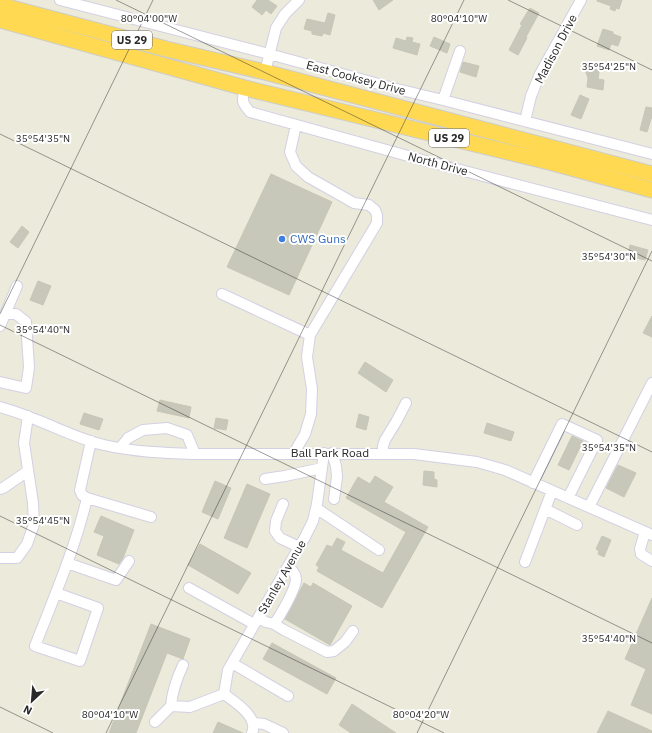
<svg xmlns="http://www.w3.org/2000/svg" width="652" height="733" viewBox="0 0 652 733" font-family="'IBM Plex Sans',sans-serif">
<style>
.building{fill:#c7c7ba;stroke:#c7c7b4}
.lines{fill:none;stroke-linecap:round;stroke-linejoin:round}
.minor-casing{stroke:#d3d0e3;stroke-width:12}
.highway-casing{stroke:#ccc;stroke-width:17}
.minor{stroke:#fff;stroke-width:10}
.highway{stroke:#ffd952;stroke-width:15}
.ticks{fill:none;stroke:#292929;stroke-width:1;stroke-opacity:0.45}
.shop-dot{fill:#3f7fe0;stroke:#fff;stroke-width:1.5}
.labels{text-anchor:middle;stroke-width:4;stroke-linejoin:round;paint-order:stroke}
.shield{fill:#fff;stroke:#696969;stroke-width:1}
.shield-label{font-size:11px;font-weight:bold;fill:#292929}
.street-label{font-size:12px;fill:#292929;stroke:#fff}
.shop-label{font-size:12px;fill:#366cbe;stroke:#fff;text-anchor:start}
.ticks-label{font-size:10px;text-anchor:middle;fill:#292929;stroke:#fff;stroke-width:4;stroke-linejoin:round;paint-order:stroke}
</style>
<rect width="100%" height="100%" fill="#eceadb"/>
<path class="building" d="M257,0H268L277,6L271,14L266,10L262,15L252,7Z
M373,0H393L379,10Z
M597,0H622L619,9L616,8L615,11L610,9L611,6L597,1Z
M530,8L539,13L526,37L527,38L518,55L509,50L522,25L520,24Z
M328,13L335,15L330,35L323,33L322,36L312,34V31L304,29L307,19L325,23Z
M603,29L613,32V34L621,37L618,46L611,44L609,50L597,46Z
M407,37L413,38L412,42L420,44L417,55L393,48L396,38L406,41Z
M434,37L450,44L447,53L430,46Z
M463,62L479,66L476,77L460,72Z
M596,63L599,72L598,79L604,80L603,90L587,87L588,78L584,67Z
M580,95L589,99L581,119L571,115Z
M646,107L652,108V116L647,132L640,130Z
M271,174L332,202L289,295L227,267Z
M22,226L29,232L18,248L10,242Z
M630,245L648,250L645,260L628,256Z
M38,281L51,286L43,305L30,300Z
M652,316V337L643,333Z
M365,362L393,380L386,392L358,373Z
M160,400L191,407L189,418L157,411Z
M84,413L103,419L99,430L80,424Z
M359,414L369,417L366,430L356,427Z
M216,418L228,420L226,430L214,428Z
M487,423L514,432L511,441L484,433Z
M572,436L583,441L569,470L558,465Z
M618,465L636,473L624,497L606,488Z
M424,471L434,472V479L437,480V487L423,485Z
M375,476L393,487L384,502L428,527L382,608L317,571L319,567L316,565L327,545L332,547L337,538L345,542L341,550L383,573L406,532L346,498L358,477L370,484Z
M215,481L231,488L218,519L202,512Z
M247,484L270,494L247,548L224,538Z
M101,516L134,530L123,558L119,564L97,555L104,536L94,532Z
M602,536L611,540L604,557L598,554L599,551L596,549Z
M200,544L251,573L238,594L188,565Z
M304,583L311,587L313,583L352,606L330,645L285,619Z
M652,598V714L631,705L646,669L625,659Z
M151,624L190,639L183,659L167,653L136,733H109Z
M272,643L336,678L327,694L263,659Z
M352,704L396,733H351L339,725Z
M608,711L652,731V733H597Z
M218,722L243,733H213Z"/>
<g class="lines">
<defs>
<path id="minor" d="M60,0L269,54L397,89L443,100L652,154
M265,72L276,28L285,14L299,0
M245,88C242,100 241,102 250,112L426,161L652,220
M443,100L460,51
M525,121L531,96L540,74L581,0
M222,294L310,335
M0,326L17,286
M0,382L26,388L29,367L26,322L16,314H5
M0,407C10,410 20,413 29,417C54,426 78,439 104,445C134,452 165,453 195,454H414L477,462L505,470L652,535
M120,448L128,438L143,430L167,428L187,435L195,454
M294,453L305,434L311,414L312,389L307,357L310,335L377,223V215L375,210L369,205L354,203L308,177L296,166L290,152L296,125
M332,453L336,466L337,477L334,499
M383,453V446L385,440L396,422L406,403
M265,479L285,476L322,468
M533,483L562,424L597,440L568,498
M0,489L3,488L28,471
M87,498L151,517
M283,504L276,521L275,531L280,538L299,547
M589,507L652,383
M316,508L379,550
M545,509L577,525
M645,532L640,549L641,554L652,561
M0,558H17L27,544L34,524L33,503L24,443L28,416
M525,562L552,491
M67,563L116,580L129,561
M189,588L254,624
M56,593L98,608L80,661L35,646C54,597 75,549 87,498L82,495L80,490L91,441
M258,618L266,622L274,624C280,616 296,589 296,579C296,574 292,570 288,566
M274,624L284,630L327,652L334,651L345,642L353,631
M232,663L288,696
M183,665C177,678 172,692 171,706L190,707L224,694
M224,694L228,670L305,537L313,521L317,504L324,453
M224,694C235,702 259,717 252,733
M155,722L171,706
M253,723L264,724L283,733"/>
<path id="highway" d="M0,5L166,49L265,72L652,174
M0,20L245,88L553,163L652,190"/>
</defs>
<use href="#minor" class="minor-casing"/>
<use href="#highway" class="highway-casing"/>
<use href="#minor" class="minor"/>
<use href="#highway" class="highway"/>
</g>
<path class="ticks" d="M116,0L652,261M508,0L652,70M0,134L652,452M0,314L153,0M0,325L652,643M0,516L444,733M0,707L53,733M106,733L464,0M417,733L652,251"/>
<circle class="shop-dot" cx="282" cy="239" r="4"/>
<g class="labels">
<g class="shield">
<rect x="112" y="31" width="40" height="18" rx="3"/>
<rect x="429" y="129" width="40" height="18" rx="3"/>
</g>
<g class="shield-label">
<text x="132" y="44">US 29</text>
<text x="449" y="142">US 29</text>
</g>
<g class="street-label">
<text transform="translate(556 49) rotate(-62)" y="4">Madison Drive</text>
<text transform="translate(356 78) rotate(15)" y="4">East Cooksey Drive</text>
<text transform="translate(438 164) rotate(15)" y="4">North Drive</text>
<text x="330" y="457">Ball Park Road</text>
<text transform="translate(282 577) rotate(-60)" y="4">Stanley Avenue</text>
</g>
<g class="shop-label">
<text x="290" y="243">CWS Guns</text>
</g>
</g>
<g class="ticks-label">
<text x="149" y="22">80°04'00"W</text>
<text x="459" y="22">80°04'10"W</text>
<text x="609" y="70">35°54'25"N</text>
<text x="43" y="142">35°54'35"N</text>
<text x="609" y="260">35°54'30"N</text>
<text x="43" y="333">35°54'40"N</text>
<text x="609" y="451">35°54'35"N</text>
<text x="43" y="524">35°54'45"N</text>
<text x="609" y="642">35°54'40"N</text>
<text x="110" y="718">80°04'10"W</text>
<text x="421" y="718">80°04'20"W</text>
</g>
<g transform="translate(32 701) rotate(206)" stroke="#ffffff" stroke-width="3" paint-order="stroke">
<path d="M0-3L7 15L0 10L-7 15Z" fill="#292929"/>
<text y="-6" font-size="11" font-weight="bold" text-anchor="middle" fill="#292929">N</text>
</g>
</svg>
